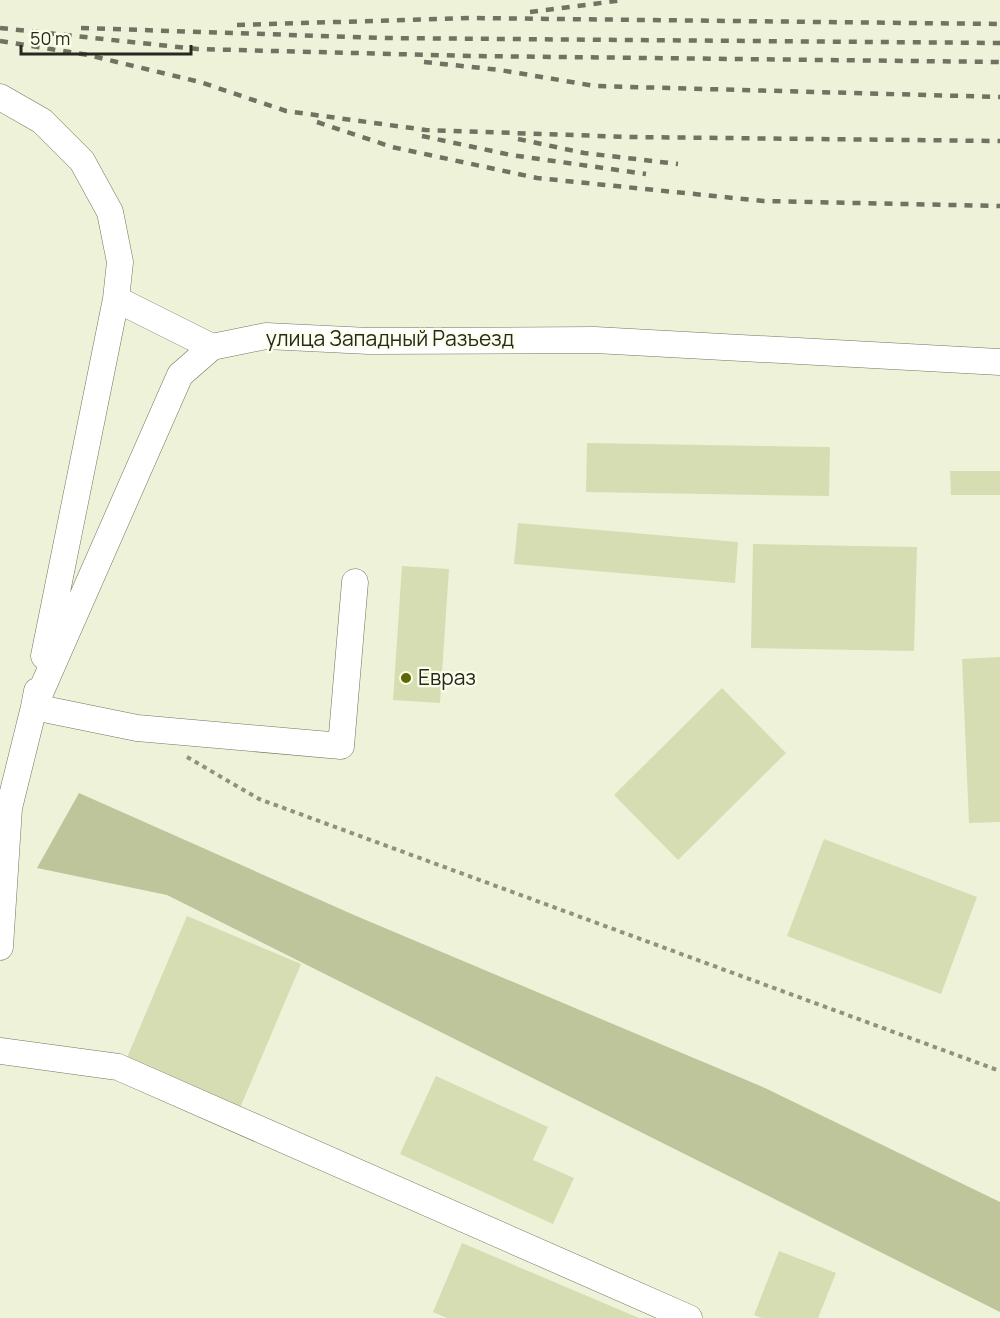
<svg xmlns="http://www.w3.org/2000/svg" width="1000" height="1318" viewBox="0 0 1000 1318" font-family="Manrope,sans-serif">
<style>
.forest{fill:#bec59a}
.building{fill:#d6ddb2}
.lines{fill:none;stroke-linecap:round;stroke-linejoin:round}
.minor-casing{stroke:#72755e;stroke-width:27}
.path{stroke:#909280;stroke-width:4;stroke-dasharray:4.5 4.5;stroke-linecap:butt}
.minor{stroke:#fff;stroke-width:26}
.rail{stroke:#707262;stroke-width:4.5;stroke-dasharray:8 8;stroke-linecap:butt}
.poi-dot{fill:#5e6605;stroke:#fbffea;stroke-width:2}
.labels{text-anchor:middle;stroke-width:4.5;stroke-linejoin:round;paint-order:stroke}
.street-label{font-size:21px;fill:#27281f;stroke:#fbffea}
.poi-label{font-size:21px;fill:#27281f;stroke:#fbffea;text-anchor:start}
</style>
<rect width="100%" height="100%" fill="#eef2d8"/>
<path class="forest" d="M79,793L354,915L765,1088L1000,1202V1312L167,895L37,868Z"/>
<path class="building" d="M587,443L830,447L829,496L586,492Z
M950,471H1000V495H951Z
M518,523L738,542L735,583L514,564Z
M753,544L917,547L914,651L751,648Z
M402,566L449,569L440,703L393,700Z
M1000,657V822L969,823L962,659Z
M722,688L786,753L678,860L614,795Z
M824,839L977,897L941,994L787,936Z
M187,916L301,964L240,1108L126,1060Z
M436,1076L548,1127L533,1160L574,1178L553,1224L400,1154Z
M462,1243L639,1318H447L433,1312Z
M779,1251L836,1273L818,1318H762L754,1315Z"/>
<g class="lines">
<defs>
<path id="minor" d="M0,97L42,121L82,161L110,212L120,262L116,299L44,656
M116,299L212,347
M37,691L34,707L137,728L341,746L355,582
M0,947L9,808L34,707L180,375L212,347L266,336L369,341L595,340L1000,362
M0,1051L118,1067L689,1318"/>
</defs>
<use href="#minor" class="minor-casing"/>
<path class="path" d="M187,757L259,799L1000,1071"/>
<use href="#minor" class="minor"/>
<path class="rail" d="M530,12L624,0
M237,25L470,18L1000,24
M0,28L197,49L472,56L1000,62
M81,28L383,38L1000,43
M0,41L88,55L200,82L286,111L426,130L630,137L1000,141
M424,62L500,70L595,86L1000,97
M317,122L392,147L537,178L763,201L1000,206
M422,136L511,155L646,174
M518,139L584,153L678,164"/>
</g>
<circle class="poi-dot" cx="406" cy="678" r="6"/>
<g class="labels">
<g class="street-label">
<text x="390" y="346">улица Западный Разъезд</text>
</g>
<g class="poi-label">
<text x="418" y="685">Евраз</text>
</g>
</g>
<path d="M21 45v9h170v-9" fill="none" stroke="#27281f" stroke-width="3"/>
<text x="30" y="45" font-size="18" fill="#27281f" stroke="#fbffea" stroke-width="4.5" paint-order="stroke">50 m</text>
</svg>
